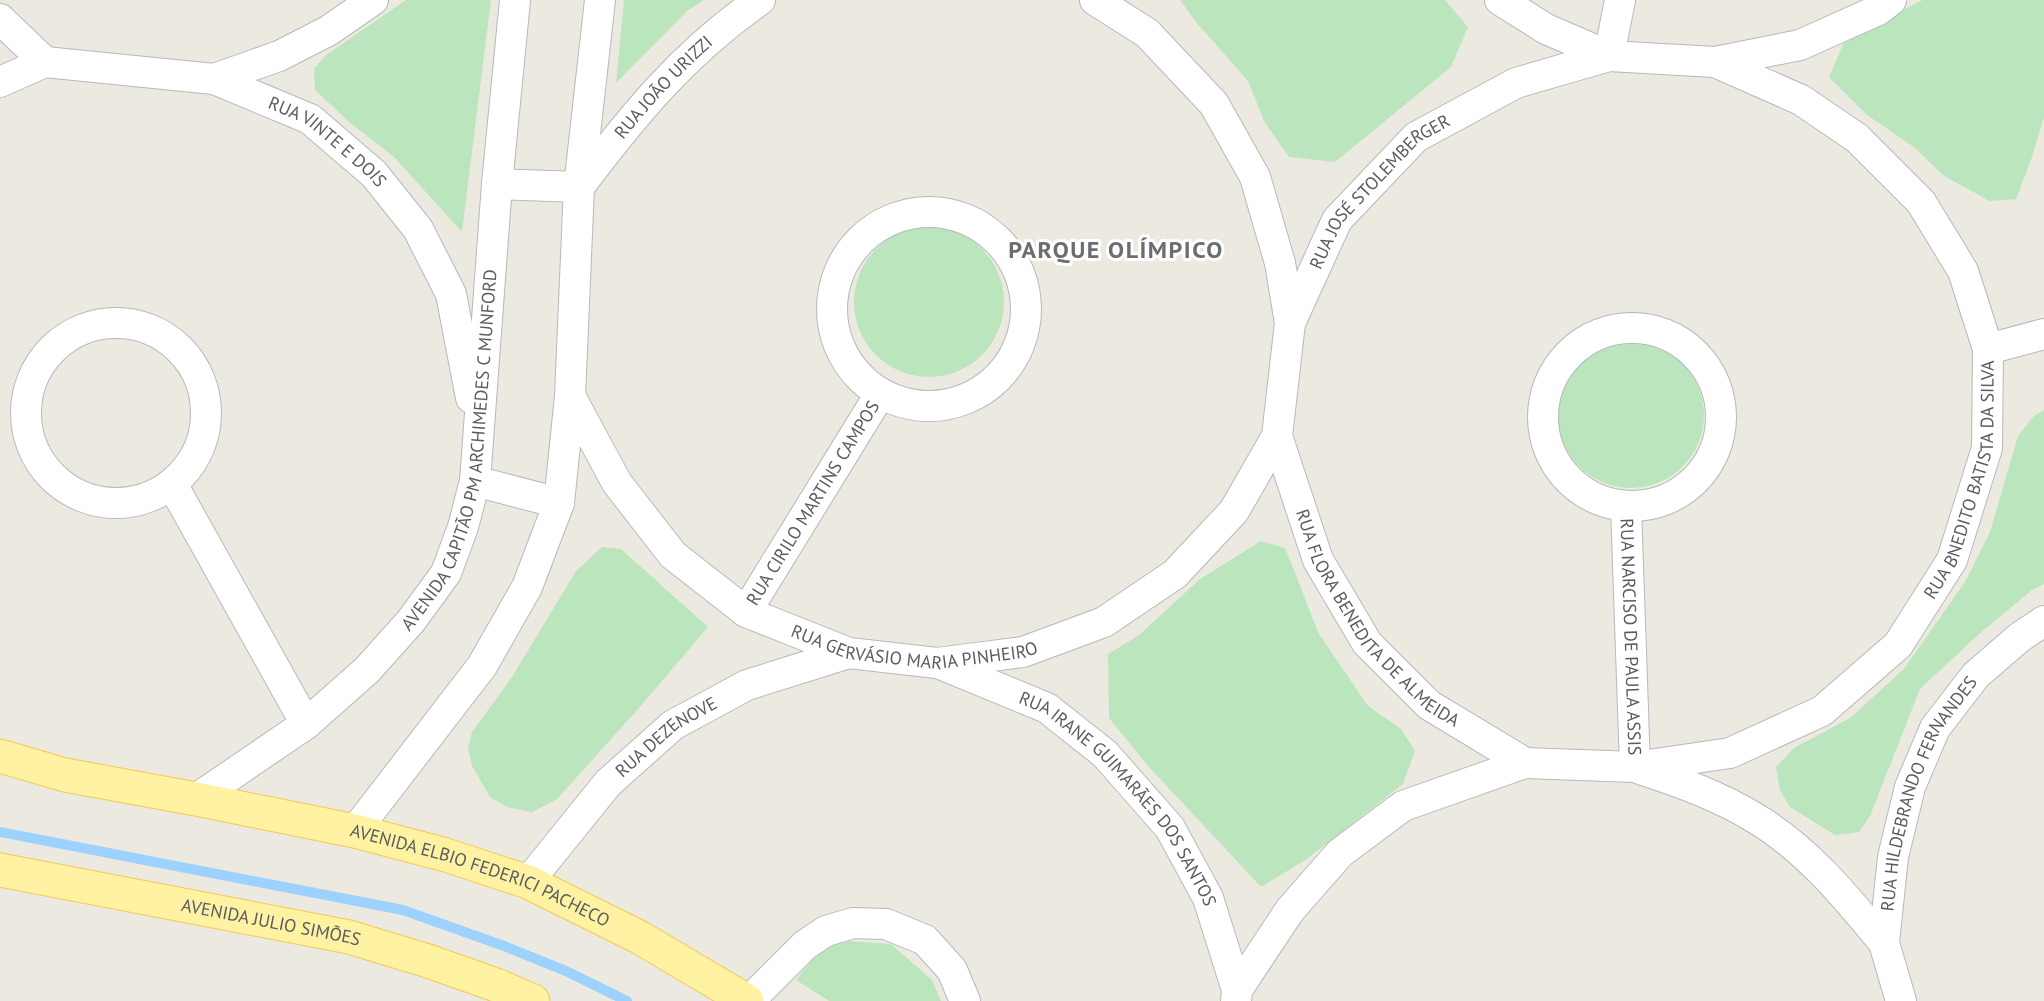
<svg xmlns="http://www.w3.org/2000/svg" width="2044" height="1001" viewBox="0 0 2044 1001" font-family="'PT Sans',sans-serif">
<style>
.green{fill:#bbe5bc}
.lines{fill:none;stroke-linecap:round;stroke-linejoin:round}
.stream{stroke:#9dd2ff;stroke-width:10}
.street-casing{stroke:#b6b8bd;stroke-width:32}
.primary-casing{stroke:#f3c953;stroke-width:35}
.street{stroke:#fff;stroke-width:30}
.primary{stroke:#fff2a2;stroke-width:33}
.labels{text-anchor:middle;stroke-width:6;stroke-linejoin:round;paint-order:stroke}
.street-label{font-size:18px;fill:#595c61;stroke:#fff}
.district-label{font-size:24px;font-weight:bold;letter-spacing:1.5px;fill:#6a6e73;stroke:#fff}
</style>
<rect width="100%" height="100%" fill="#eceae0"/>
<path class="green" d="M406,0H491L462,232L394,157L348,121L315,90L314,69L326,55Z
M624,0H704L687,11L616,83Z
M1180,0H1445L1468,27L1451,67L1335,162L1289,157L1264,121L1248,81L1196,22Z
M1922,0H2044V117L2031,160L2016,199L1990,201L1944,176L1914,147L1867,115L1829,77L1844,42Z
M854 302a75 75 0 1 1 150 0a75 75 0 1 1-150 0Z
M1558 415a73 73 0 1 1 146 0a73 73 0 1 1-146 0Z
M2044,410V584L2032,590L1980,633L1920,689L1870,816L1859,832L1835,835L1790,807L1780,790L1776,767L1794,748L1850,718L1904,669L1965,582L1990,532L2018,436L2034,416Z
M1261,541L1285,548L1319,634L1368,706L1401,729L1415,751L1403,784L1307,859L1261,887L1149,767L1109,718L1108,654L1138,636L1200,579Z
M602,547L621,549L708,627L639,708L557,799L532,812L507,807L490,797L472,766L468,748L472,732L512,677L576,571Z
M849,941L891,944L932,980L941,1001H829L796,980L823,947Z"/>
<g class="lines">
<path class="stream" d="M0,832L403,910L504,946L566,971L627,1001"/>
<defs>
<g id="street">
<path d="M1095,0L1147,33L1214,104L1255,177L1280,263L1290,323"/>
<path d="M1500,0L1546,29L1609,56L1715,62L1800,45L1878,10L1891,0"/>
<path d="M0,19L45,62"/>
<path d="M1609,56L1620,0"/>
<path d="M214,79L279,56L328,31L373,0"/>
<path id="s1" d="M0,82L45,62L214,79L310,119L374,174L418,229L451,294L471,398"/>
<path id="s2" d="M497,184L579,187C634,114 684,53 760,0"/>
<circle cx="929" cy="309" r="97"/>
<circle cx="116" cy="413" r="90"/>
<circle cx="1632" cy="417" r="89"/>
<path d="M1988,349L2044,334"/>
<path id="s3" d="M570,396L617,483L673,555L746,612L849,653L937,663L1023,652L1104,622L1175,574L1234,511L1277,436L1290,323L1337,220L1416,137L1516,83L1609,56"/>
<path id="s4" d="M1277,436L1318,560L1367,643L1429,705L1525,763L1635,767L1730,753L1822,711L1898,645L1952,560L1987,448L1988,349L1963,271L1921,202L1857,138L1801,100L1715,62"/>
<path d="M475,481L559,503"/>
<path d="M172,484L306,724"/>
<path id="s5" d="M1626,507L1635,767"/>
<path id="s6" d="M746,612L880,394"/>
<path id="s7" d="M940,664L1047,708L1105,754L1170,828L1208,898L1237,990"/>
<path d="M1640,769C1680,782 1719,796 1755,818C1807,849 1846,897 1884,943"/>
<path id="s8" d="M196,799L306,724L367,670L411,621L446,573L463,527L475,481L497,184L515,0"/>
<path d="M355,831L482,666L527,587L559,503L570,396L579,187L600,0"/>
<path id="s9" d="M528,882L608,783L673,725L747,685L849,653"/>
<path d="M749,1001L805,945L826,931L853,923L886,924L925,940L952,970L965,1001"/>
<path d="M1236,1001L1237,990L1290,910L1340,853L1403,806L1525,763"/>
<path id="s10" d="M1901,1001L1884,943L1893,857L1910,787L1935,728L1976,675L2020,637L2044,621"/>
</g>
<g id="primary">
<path id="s11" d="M0,756L65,775L196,799L355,831L446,855L528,882L639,937L747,1001"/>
<path id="s12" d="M0,870L349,937L428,961L496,985L533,1001"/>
</g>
</defs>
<use href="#street" class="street-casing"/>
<use href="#primary" class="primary-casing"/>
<use href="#street" class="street"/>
<use href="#primary" class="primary"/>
</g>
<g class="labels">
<g class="street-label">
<text dy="6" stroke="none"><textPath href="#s2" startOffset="213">RUA JOÃO URIZZI</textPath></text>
<text dy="6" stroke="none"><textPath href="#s1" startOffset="350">RUA VINTE E DOIS</textPath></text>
<text dy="6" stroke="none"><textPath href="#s3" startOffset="1190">RUA JOSÉ STOLEMBERGER</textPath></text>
<text dy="6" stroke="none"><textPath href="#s8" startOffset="460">AVENIDA CAPITÃO PM ARCHIMEDES C MUNFORD</textPath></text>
<text dy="6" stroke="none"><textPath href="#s4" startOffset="1016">RUA BNEDITO BATISTA DA SILVA</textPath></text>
<text dy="6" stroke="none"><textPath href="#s6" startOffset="128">RUA CIRILO MARTINS CAMPOS</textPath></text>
<text dy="6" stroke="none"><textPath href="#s4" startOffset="213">RUA FLORA BENEDITA DE ALMEIDA</textPath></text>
<text dy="6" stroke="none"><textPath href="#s3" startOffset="458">RUA GERVÁSIO MARIA PINHEIRO</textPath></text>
<text dy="6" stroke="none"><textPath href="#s5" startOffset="130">RUA NARCISO DE PAULA ASSIS</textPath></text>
<text dy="6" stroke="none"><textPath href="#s9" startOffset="202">RUA DEZENOVE</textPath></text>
<text dy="6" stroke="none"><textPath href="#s10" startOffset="219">RUA HILDEBRANDO FERNANDES</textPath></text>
<text dy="6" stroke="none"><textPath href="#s7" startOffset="231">RUA IRANE GUIMARÃES DOS SANTOS</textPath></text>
<text dy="6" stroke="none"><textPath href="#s11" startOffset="496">AVENIDA ELBIO FEDERICI PACHECO</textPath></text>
<text dy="6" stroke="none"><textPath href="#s12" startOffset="276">AVENIDA JULIO SIMÕES</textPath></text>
</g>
<g class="district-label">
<text x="1116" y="258">PARQUE OLÍMPICO</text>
</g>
</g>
</svg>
